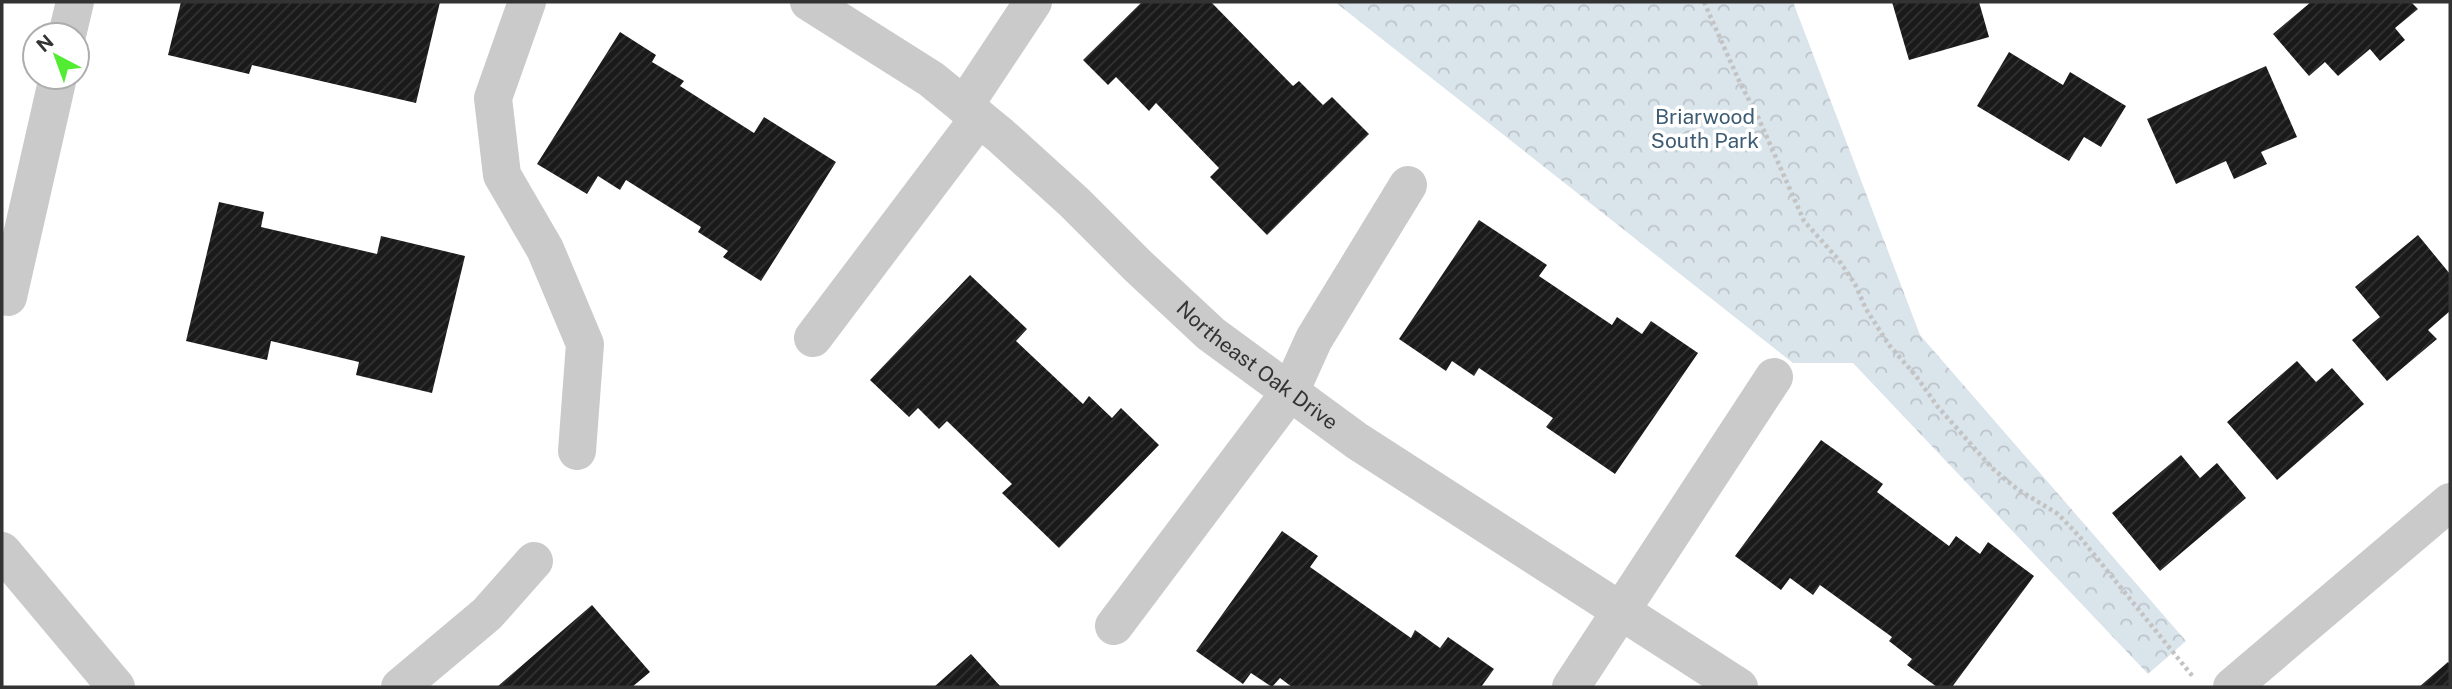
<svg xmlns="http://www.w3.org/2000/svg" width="2452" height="689" viewBox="0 0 2452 689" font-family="'Public Sans',sans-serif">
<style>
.park{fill:url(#park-crowns)}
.building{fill:url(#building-hatch)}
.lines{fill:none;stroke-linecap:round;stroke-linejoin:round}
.path{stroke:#c3c3c3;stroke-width:4.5;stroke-dasharray:3.5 3.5;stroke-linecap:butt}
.minor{stroke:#cacaca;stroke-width:38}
.labels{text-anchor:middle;stroke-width:7;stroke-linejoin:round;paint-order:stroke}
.park-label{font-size:21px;fill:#3d5b72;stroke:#fff}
.street-label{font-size:21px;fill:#333;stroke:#fff}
</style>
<defs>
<pattern id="park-crowns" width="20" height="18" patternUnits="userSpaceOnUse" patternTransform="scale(1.75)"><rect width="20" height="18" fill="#dae4eb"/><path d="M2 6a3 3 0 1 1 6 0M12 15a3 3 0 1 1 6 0" fill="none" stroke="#bcc4ca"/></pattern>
<pattern id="building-hatch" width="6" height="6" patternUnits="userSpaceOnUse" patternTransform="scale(1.75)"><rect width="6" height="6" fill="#1a1a1a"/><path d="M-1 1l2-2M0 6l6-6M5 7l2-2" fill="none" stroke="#333"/></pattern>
</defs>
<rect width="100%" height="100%" fill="#fff"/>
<path class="park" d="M1335,2H1793L1920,335L2186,641L2148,674L1853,363H1793Z"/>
<path class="building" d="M181,2H440L416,103L252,65L249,74L168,55Z
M1142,2H1213L1212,3L1293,86L1299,81L1323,105L1332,97L1369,134L1267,235L1210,177L1219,168L1156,103L1149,111L1116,77L1108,85L1083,60Z
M1892,2H1979L1989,37L1909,60Z
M2311,2H2411L2418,9L2395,28L2405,40L2380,61L2370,49L2338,76L2325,62L2309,76L2273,34Z
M620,32L656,55L652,62L684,81L680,86L754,133L764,117L836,162L761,281L723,257L728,251L698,232L701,227L626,180L620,190L598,176L587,194L537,164Z
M2009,52L2063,85L2070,72L2126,106L2101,147L2084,137L2069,161L1977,106Z
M2266,66L2297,137L2261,152L2267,164L2234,179L2226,161L2176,184L2147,119Z
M219,202L264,212L261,227L377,254L381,236L465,256L432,393L356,375L359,362L271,341L267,360L186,341Z
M1479,220L1547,265L1539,276L1612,325L1617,317L1642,334L1651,321L1698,353L1615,474L1546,427L1553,418L1479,368L1474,376L1452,361L1446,371L1399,339Z
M2418,235L2450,274V311L2428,330L2437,339L2387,381L2352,340L2380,317L2355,287Z
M970,275L1027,329L1016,341L1083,404L1089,396L1112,418L1121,408L1159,445L1059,548L1002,493L1012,484L947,421L939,429L918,408L909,417L870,380Z
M2297,361L2316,382L2332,368L2364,404L2277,480L2227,422Z
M1821,440L1883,484L1877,492L1949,546L1956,536L1980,554L1988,542L2034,576L1952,687H1937L1907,665L1912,659L1889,641L1892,637L1820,585L1813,595L1790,578L1781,590L1735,556Z
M2181,455L2200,478L2217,463L2246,498L2160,571L2112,513Z
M1282,531L1318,556L1310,567L1411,638L1415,630L1440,648L1448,637L1494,669L1481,687H1292L1280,678L1272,687L1251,673L1243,684L1196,651Z
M592,605L650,672L632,687H497Z
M971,654L1001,687H934Z
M2448,662L2450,664V687H2419Z"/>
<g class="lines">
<path class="path" d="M1704,2L1740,83L1758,117L1804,221L1838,259L1855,284L1866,309L1889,345L1916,376L1938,407L1992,468L2017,489L2058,514L2079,536L2194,678"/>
<g class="minor">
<path d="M527,2L493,98L502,175L545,249L585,344L577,451"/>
<path id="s1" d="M809,2L931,79L1000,135L1074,202L1137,265L1211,334L1357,441L1739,687"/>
<path d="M67,35L75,2"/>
<path d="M964,106L1033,2"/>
<path d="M8,297L58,77"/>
<path d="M813,338L979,118"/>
<path d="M2,551L116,687"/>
<path d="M1114,626L1290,392L1314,339L1408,185"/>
<path d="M400,687L487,614L534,561"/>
<path d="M1571,687L1774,377"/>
<path d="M2232,687L2450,502"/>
</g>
</g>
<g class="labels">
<g class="park-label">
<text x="1705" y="124">Briarwood<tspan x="1705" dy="24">South Park</tspan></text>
</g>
<g class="street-label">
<text dy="7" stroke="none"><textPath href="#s1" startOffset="579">Northeast Oak Drive</textPath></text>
</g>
</g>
<rect width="2452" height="689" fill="none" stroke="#333333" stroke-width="7"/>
<g transform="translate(56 56) rotate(319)"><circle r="33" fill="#ffffff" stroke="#adadad" stroke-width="2"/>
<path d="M0-5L12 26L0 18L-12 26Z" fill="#52ed32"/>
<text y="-10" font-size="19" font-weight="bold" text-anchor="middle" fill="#333333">N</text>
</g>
</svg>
